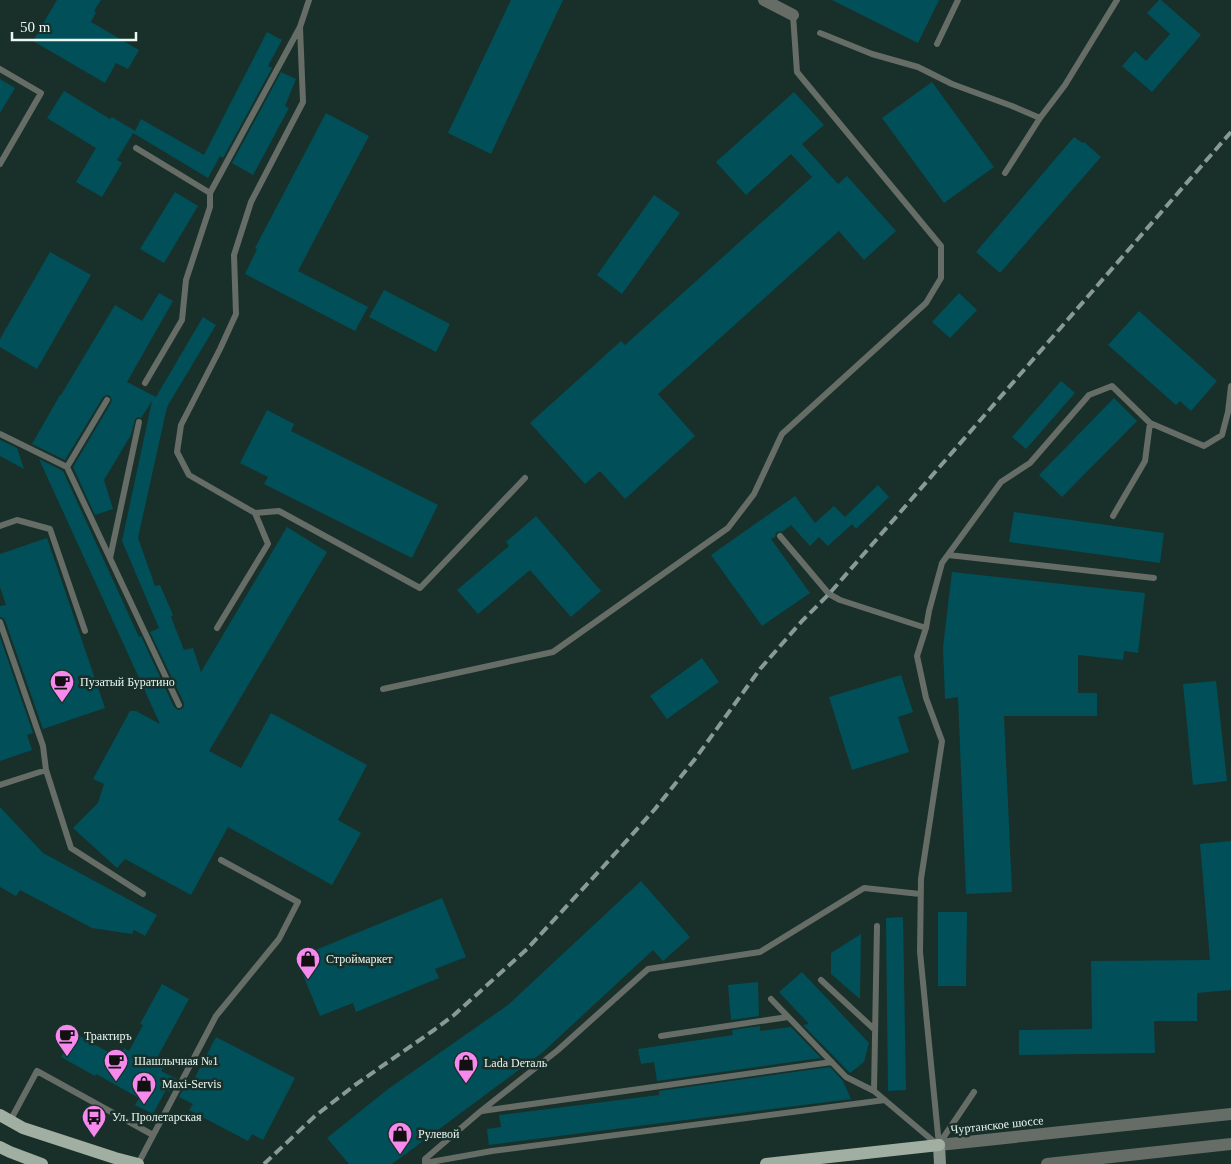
<svg xmlns="http://www.w3.org/2000/svg" width="1231" height="1164" viewBox="0 0 1231 1164" font-family="'Times New Roman',serif">
<style>
.building{fill:#015059}
.lines{fill:none;stroke-linecap:round;stroke-linejoin:round}
.service{stroke:#666c66;stroke-width:6}
.minor{stroke:#666c66;stroke-width:12}
.tertiary{stroke:#666c66;stroke-width:12}
.secondary{stroke:#879288;stroke-width:12}
.primary{stroke:#a1afa2;stroke-width:12}
.rail{stroke:#899a96;stroke-width:4;stroke-dasharray:10 5;stroke-linecap:butt}
.labels{text-anchor:middle;stroke-width:5;stroke-linejoin:round;paint-order:stroke}
.poi-label{font-size:12px;fill:#eaf7f3;stroke:#192f29;text-anchor:start}
.street-label{font-size:12px;fill:#eaf7f3;stroke:#192f29}
</style>
<rect width="100%" height="100%" fill="#192f29"/>
<path class="building" d="M57,0H101L94,11L96,12L91,22L139,50L128,69L116,63L105,83L33,41Z
M511,0H563L491,154L448,133Z
M832,0H939L918,43Z
M1159,0H1161L1201,35L1152,92L1122,66L1135,51L1146,61L1170,34L1147,13Z
M267,32L282,40L268,66L272,68L223,158L220,156L208,178L133,133L117,160L122,163L102,197L76,182L96,148L47,118L64,91L110,119L112,117L135,131L141,119L204,155Z
M281,72L296,79L285,106L289,108L253,175L232,163Z
M0,79L15,88L0,113Z
M932,82L994,167L944,203L882,118Z
M794,92L824,125L802,144L838,184L847,176L896,231L864,260L839,231L658,394L695,436L625,499L600,471L585,484L530,423L621,341L625,345L812,177L791,154L746,195L716,162Z
M326,113L369,136L298,271L368,307L355,331L245,274L257,249L255,248Z
M1074,137L1083,143L1084,142L1101,157L1000,273L976,252Z
M175,192L198,206L164,263L140,249Z
M654,195L680,213L622,294L597,275Z
M50,252L91,275L37,369L0,347V339Z
M384,290L450,324L436,352L369,317Z
M159,293L173,301L127,382L156,397L203,317L216,325L167,407L138,538L155,586L160,585L173,615L171,617L184,650L193,648L201,672L287,527L327,552L209,751L241,768L271,713L367,765L338,820L361,833L332,885L228,827L191,895L125,859L117,868L73,828L98,803L104,784L93,779L130,711H136L160,724L39,459L63,471L139,637L141,636L174,707L178,710L182,709L184,706V703L150,632L159,628L122,541L152,401L141,418L138,417L135,419L131,435L104,480L113,509L95,515L73,467L111,403L112,400L110,396L107,395L103,397L65,460L32,444L60,395H61L115,305L142,321Z
M959,293L977,310L950,338L932,322Z
M1139,311L1217,381L1191,411L1180,401L1176,405L1108,345Z
M1061,381L1075,393L1026,449L1012,437Z
M1114,398L1137,421L1062,497L1039,475Z
M267,410L294,424L291,431L438,505L412,558L264,484L268,477L240,463Z
M0,440L17,448L24,469L0,456Z
M878,485L889,497L856,529L852,524L828,546L819,537L810,546L791,525L782,532L780,531L776,533L775,537L771,539L810,593L762,626L711,555L795,496L815,523L834,506L849,521L845,517Z
M1014,512L1164,533L1160,563L1009,542Z
M536,516L601,591L571,617L530,570L478,614L457,590L509,546L506,542Z
M47,538L105,708L43,729L5,620L3,618L0,617V606L6,605L0,587V554Z
M952,572L1145,593L1138,653L1124,651L1123,660L1078,655V693H1097V716H1004L1012,892L966,894L958,697L945,699L943,647Z
M0,637L33,733L27,735L32,750L0,761Z
M702,658L719,682L667,719L650,696Z
M901,675L913,712L898,717L909,752L852,770L829,697Z
M1216,681L1227,781L1193,785L1183,684Z
M0,807L43,853L157,915L145,936L134,930L132,934L92,928L20,890L16,896L0,887Z
M1231,841V990L1197,993V1021H1154L1155,1053L1019,1055V1030L1092,1029L1091,961L1210,960L1200,844Z
M641,881L690,937L663,961L653,950L543,1052L392,1164H349L327,1138L388,1089L508,1005Z
M442,898L466,957L435,969L439,978L356,1012L353,1003L320,1016L296,958Z
M938,912H967L966,986H938Z
M903,917L906,1090L888,1091L886,918Z
M861,934L860,999L831,974V953Z
M802,972L869,1043L864,1062L850,1073L803,1025L809,1024L779,992Z
M758,982L759,1016L731,1020L728,985Z
M162,984L189,999L157,1058L166,1063L161,1071L177,1079L170,1092L166,1090L153,1114L135,1105L139,1098L96,1074L95,1076L61,1057L74,1033L119,1058L124,1048L129,1051L143,1025L140,1024Z
M760,1026V1031L791,1027L821,1058L657,1081L654,1062L641,1064L638,1049L733,1035L732,1030Z
M216,1037L295,1078L263,1140L252,1134L248,1141L189,1110L193,1104L179,1097L186,1084L190,1087Z
M830,1067L843,1081L851,1099L489,1145L487,1129L501,1127L499,1115L659,1095V1091Z"/>
<g class="lines">
<path class="service" d="M300,27L303,102L251,202L234,255L236,314L220,349L181,425L177,452L189,475L255,513L279,511L420,588L525,478
M820,33L872,54L918,67L952,84L1012,106L1040,118
M937,44L958,0
M0,69L41,93L0,164
M136,148L210,193L300,27L309,0
M1005,173L1040,118L1065,85L1117,0
M145,383L182,320L186,280L210,207V193
M0,434L67,467L179,705
M67,467L107,400
M1113,516L1145,461L1150,423
M0,526L17,520L50,529L85,631
M780,536L829,594L840,600L926,628
M948,555L1154,578
M110,558L139,422
M0,622L43,746L46,770L71,848L143,894
M217,628L268,544L255,513
M383,689L553,652L728,528L754,494L782,434L926,303L941,278V246L797,72L793,15
M0,785L46,770
M877,926L874,1091L938,1145
M821,980L875,1030
M771,999L846,1077L874,1091
M661,1036L788,1017
M482,1111L832,1062
M10,1121L37,1071L153,1135
M939,1144L974,1092
M939,1145L920,952L921,879L942,741L926,698L917,656L926,628L929,611L942,563L1001,482L1030,463L1089,395L1112,386L1150,423L1204,446L1222,435L1228,412L1231,386
M425,1163L492,1151L885,1100
M138,1164L216,1016L279,939L298,902L221,860
M425,1164V1159L481,1111L558,1050L648,969L760,952L864,888L920,894"/>
<path class="minor" d="M764,0L793,15"/>
<path class="tertiary" d="M939,1145L1231,1114
M1047,1164L1231,1144"/>
<path class="secondary" d="M939,1145L940,1164"/>
<path class="primary" d="M0,1115L23,1128L115,1158L138,1164
M0,1147L10,1152L42,1164
M766,1164L939,1145"/>
<path class="rail" d="M264,1164L315,1116L355,1085L434,1030L454,1015L527,949L603,867L655,809L695,759L760,669L802,621L829,594L1231,132"/>
</g>
<defs>
<symbol id="cafe-pin" viewBox="-11 -11 22 30"><path d="M0 17L-7.5 6A9.5 9.5 0 1 1 7.5 6Z" fill="#f689ee" stroke="#192f29"/><path d="M-5.5-4.5H6V0H3Q3 3.5 0 3.5H-2.5Q-5.5 3.5-5.5 0ZM3-3.2v2h1.7v-2ZM-6 4.5H4V6H-6Z" fill="#111"/></symbol>
<symbol id="shop-pin" viewBox="-11 -11 22 30"><path d="M0 17L-7.5 6A9.5 9.5 0 1 1 7.5 6Z" fill="#f689ee" stroke="#192f29"/><path d="M-5-2.5h2.3a2.7 3.5 0 0 1 5.4 0H5L5.5 6h-11ZM-1.5-2.5h3a1.5 2.3 0 0 0-3 0Z" fill="#111"/></symbol>
<symbol id="bus-pin" viewBox="-11 -11 22 30"><path d="M0 17L-7.5 6A9.5 9.5 0 1 1 7.5 6Z" fill="#f689ee" stroke="#192f29"/><path d="M-5-6H5V4H4V6H2V4H-2V6H-4V4H-5ZM-3.5-4V0h7V-4ZM-3.5 1.2v1.5H-2V1.2ZM2 1.2v1.5H3.5V1.2Z" fill="#111"/></symbol>
</defs>
<g fill-rule="evenodd">
<use href="#cafe-pin" x="48" y="668" width="28" height="38"/>
<use href="#shop-pin" x="294" y="945" width="28" height="38"/>
<use href="#cafe-pin" x="53" y="1022" width="28" height="38"/>
<use href="#cafe-pin" x="102" y="1047" width="28" height="38"/>
<use href="#shop-pin" x="452" y="1049" width="28" height="38"/>
<use href="#shop-pin" x="130" y="1070" width="28" height="38"/>
<use href="#bus-pin" x="80" y="1103" width="28" height="38"/>
<use href="#shop-pin" x="386" y="1120" width="28" height="38"/>
</g>
<g class="labels">
<g class="poi-label">
<text x="80" y="686">Пузатый Буратино</text>
<text x="326" y="963">Строймаркет</text>
<text x="84" y="1040">Трактиръ</text>
<text x="134" y="1065">Шашлычная №1</text>
<text x="484" y="1067">Lada Dеталь</text>
<text x="162" y="1088">Maxi-Servis</text>
<text x="112" y="1121">Ул. Пролетарская</text>
<text x="418" y="1138">Рулевой</text>
</g>
<g class="street-label">
<text transform="translate(997 1125) rotate(-6)" y="4">Чуртанское шоссе</text>
</g>
</g>
<path d="M12 32v8h124v-8" fill="none" stroke="#eaf7f3" stroke-width="2.5"/>
<text x="20" y="32" font-size="15" fill="#eaf7f3" stroke="#192f29" stroke-width="4" paint-order="stroke">50 m</text>
</svg>
